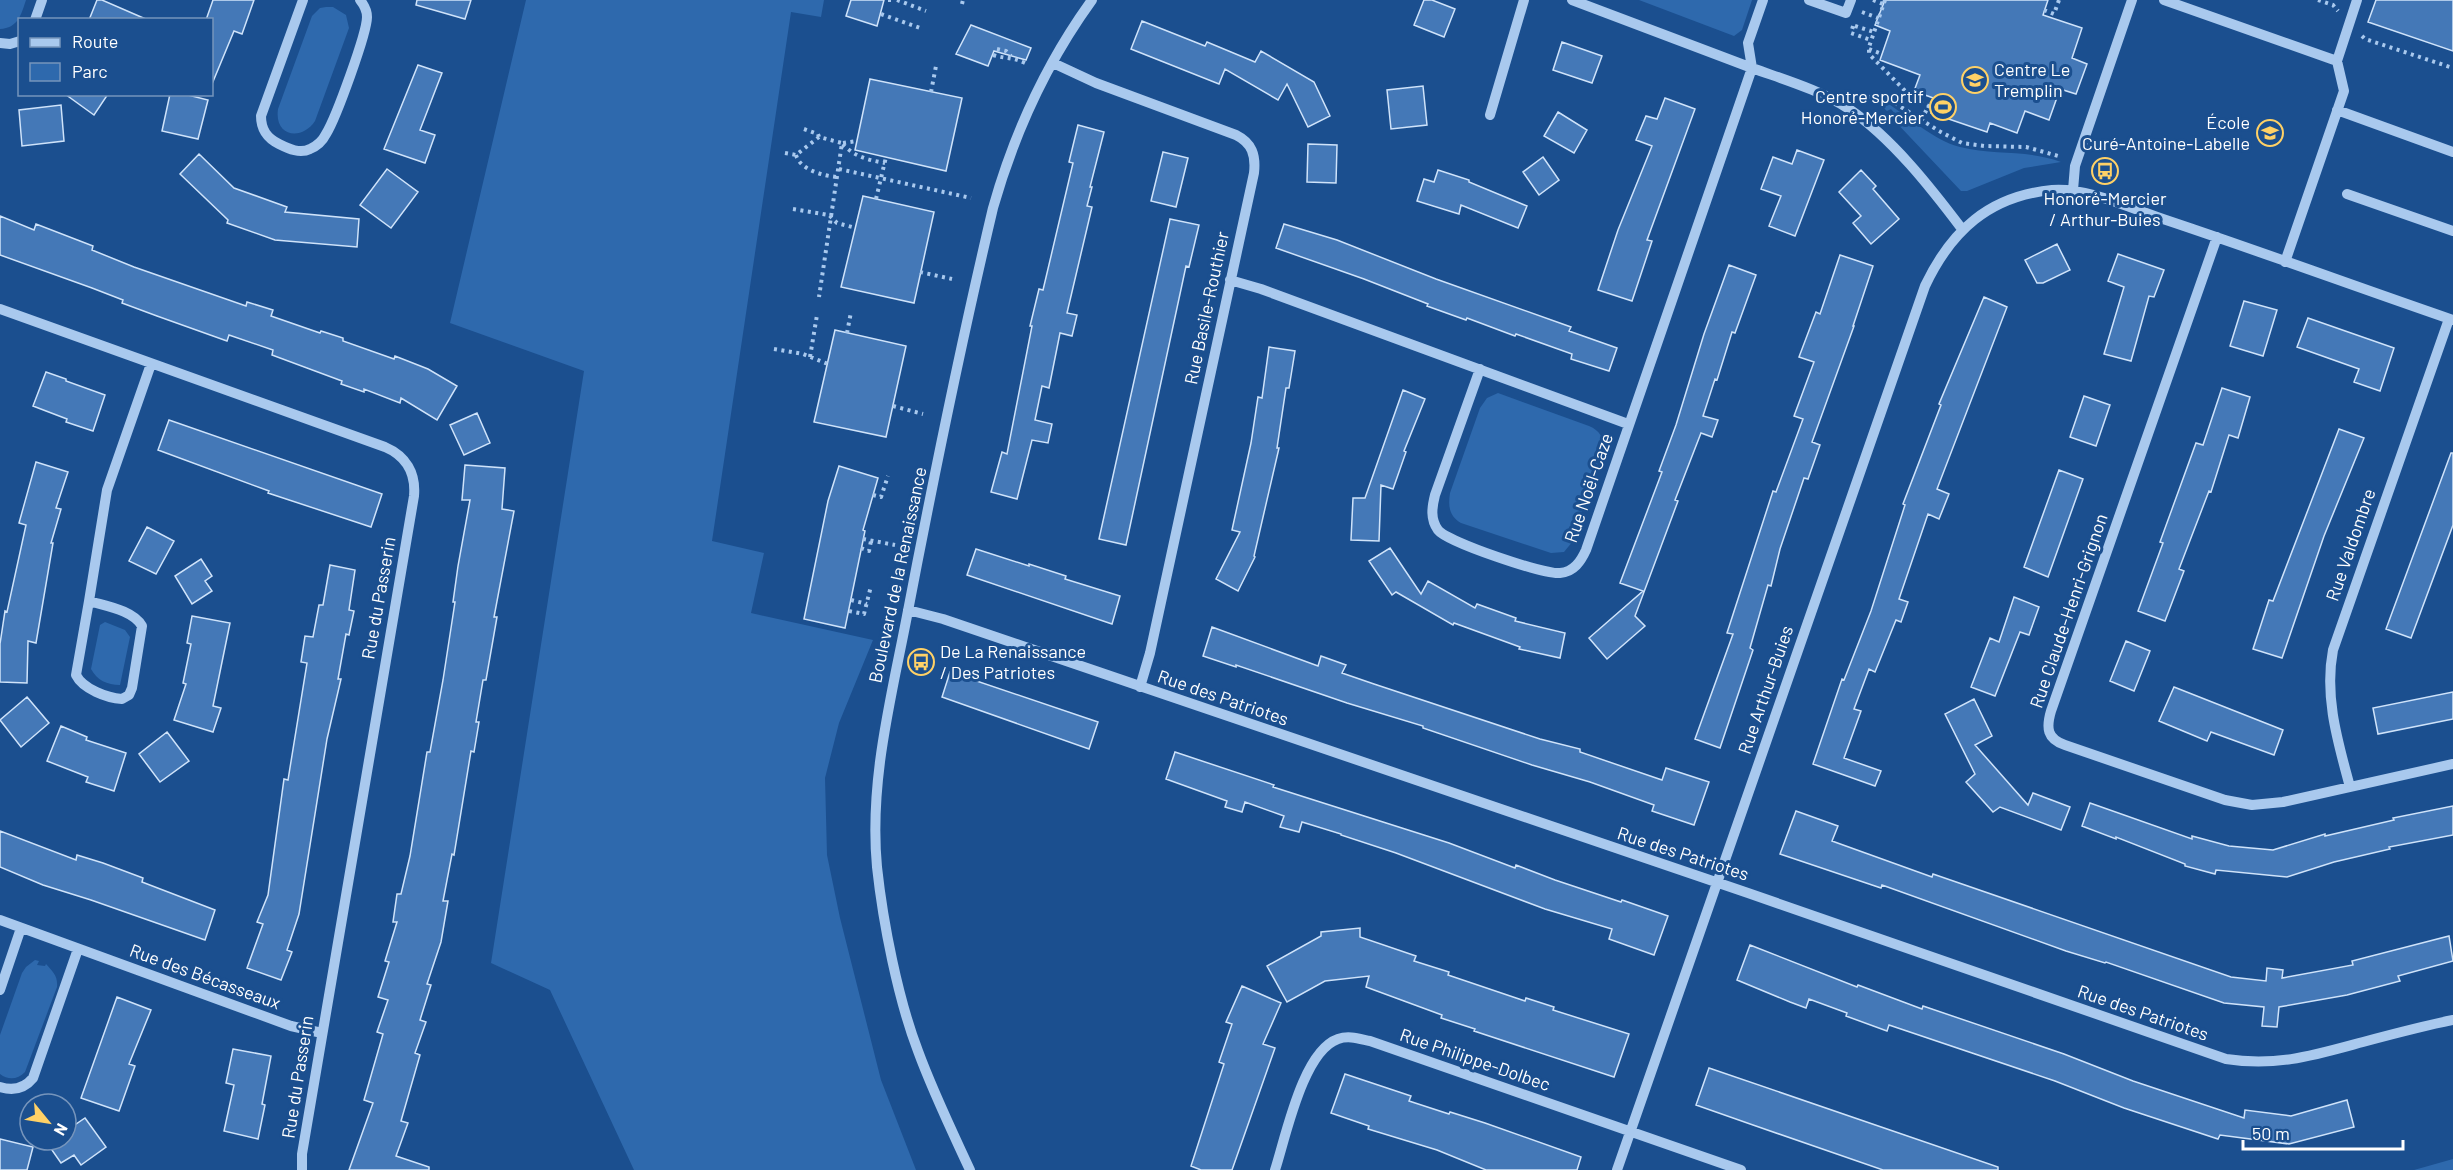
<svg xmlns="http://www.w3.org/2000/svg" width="2453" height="1170" viewBox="0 0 2453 1170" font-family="Barlow,sans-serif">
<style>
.green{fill:#2e69ad}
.building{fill:#4478b7;stroke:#cfe3fa;stroke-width:1.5}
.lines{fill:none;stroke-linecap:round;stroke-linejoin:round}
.path{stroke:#a9c9ee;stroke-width:4;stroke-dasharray:3 4.5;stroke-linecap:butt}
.minor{stroke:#a9c9ee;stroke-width:10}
.labels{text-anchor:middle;stroke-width:6;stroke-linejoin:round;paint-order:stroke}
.poi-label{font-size:18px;fill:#fff;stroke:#1b4f8f;text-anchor:start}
.street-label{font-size:18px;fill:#fff;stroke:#1b4f8f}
</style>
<rect width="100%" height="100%" fill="#1b4f8f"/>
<path class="green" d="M0,0H26C21,15 18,28 0,29Z
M526,0H824L821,17L791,12L712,541L764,553L751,613L873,640L839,723L825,778L827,855L840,918L881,1080L916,1170H634L550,990L491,963L584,371L450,323Z
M1639,0H1752L1742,30L1734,36Z
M326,7H333L346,15L349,28L315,121C302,141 274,137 278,109L312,16L320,8Z
M1878,99L1884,101C1908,116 1933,140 1960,147C1995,156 2026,149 2061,162L2024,168L1967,191H1961L1892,118L1896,115L1891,109L1887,111L1875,100Z
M1498,393L1589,426C1619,438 1595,478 1587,500L1580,497L1578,503L1584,506L1573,541L1564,552L1551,553L1461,523C1449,516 1448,506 1450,493L1480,408L1487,398Z
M105,622L125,630L130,637L120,685C107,685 97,680 91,669L100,625Z
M35,960L39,961L37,965L45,966L46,964C53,972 58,976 57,987L25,1072C18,1079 9,1081 0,1074V1035L22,973L26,967Z
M2453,1159V1170H2414Z"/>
<path class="building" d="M97,0H102L148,20H89Z
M213,0H254L242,34L234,31L212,84V20H206Z
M417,0H471L465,19L416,5Z
M851,0H884L877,26L846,16Z
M1424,0H1432L1455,9L1444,37L1414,25Z
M1885,0H2048L2043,15L2082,28L2072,58L2087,64L2076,94L2060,89L2049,120L2025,111L2017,133L1990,123L1987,132L1931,113L1936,99L1914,91L1920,75L1880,60L1890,31L1875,25Z
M2376,0H2453V51L2368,22Z
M1142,21L1205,46L1207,42L1255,62L1261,51L1314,82L1330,116L1308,127L1287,84L1278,100L1225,69L1219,84L1131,49Z
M971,25L1031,48L1026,60L994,51L988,66L956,54Z
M1562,42L1602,56L1592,83L1553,70Z
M418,65L442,73L420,130L435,135L425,163L384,149Z
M870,79L962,98L946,171L855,150Z
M1423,86L1427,125L1391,129L1387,90Z
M65,94H108L94,115Z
M170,94H184L208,100L198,139L162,131Z
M1665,98L1695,109L1647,240L1652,241L1632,301L1598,290L1618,230L1652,146L1636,140L1646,116L1657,119Z
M61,105L64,141L22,146L19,110Z
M1558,112L1587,130L1574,153L1544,136Z
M1078,125L1104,132L1090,187H1092L1087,206L1092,207L1067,313L1077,315L1072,336L1060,333L1049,388L1042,386L1035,420L1052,424L1048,443L1032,440L1017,499L991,492L1002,452L1007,454L1032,326H1030L1039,289L1043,290L1073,163L1069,162Z
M1308,144L1337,145L1336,183L1307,182Z
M1797,150L1824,160L1795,236L1769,226L1781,196L1761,189L1773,157L1792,164Z
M1163,152L1188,158L1176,207L1151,201Z
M199,154L234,188L287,207L285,212L359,219L357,247L275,240L227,223L228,220L180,174Z
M1543,157L1559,180L1539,195L1523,172Z
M387,169L418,192L391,228L360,205Z
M1438,170L1469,180V182L1527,206L1518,228L1461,205L1459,214L1417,201L1424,179L1434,182Z
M1861,170L1876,186L1873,189L1899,219L1871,244L1853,223L1861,216L1839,192Z
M863,196L934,212L914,303L841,287Z
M0,216L34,230L36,224L93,246L92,250L134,267L246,306L247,302L273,310L271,316L320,333L321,331L343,338V341L394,359L395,356L428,369L457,386L437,420L401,398L400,403L364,389V392L341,384L342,381L272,355L273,350L229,335L227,341L157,316L122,303L123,300L92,288L0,255Z
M1170,219L1199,225L1189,267L1186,266L1126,545L1099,539Z
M1284,224L1337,240L1436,279L1571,327L1569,331L1617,348L1609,371L1571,359L1572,354L1516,334L1515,336L1467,318L1466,320L1427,306L1428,304L1364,279L1276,248Z
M2057,244L2070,270L2043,283H2037L2025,260Z
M2118,254L2164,270L2154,297L2149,296L2131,361L2104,354L2124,287L2108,281Z
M1840,255L1873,266L1853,326H1854L1812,442L1820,445L1808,479L1804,478L1780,549L1771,586L1768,585L1750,648L1753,650L1720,748L1695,739L1733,634L1727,633L1773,491L1776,492L1803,419L1794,416L1814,362L1799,357L1816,312L1820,314Z
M1729,265L1756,275L1735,333L1732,332L1717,380L1715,379L1703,416L1718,420L1712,437L1701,433L1675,500L1678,501L1635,616L1645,626L1607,659L1589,638L1643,591L1620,583L1662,472L1659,471L1676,425L1704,334Z
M1984,297L2007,307L1937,489L1949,494L1939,519L1928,514L1899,599L1908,602L1901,622L1896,620L1875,672L1869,669L1854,709L1861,711L1844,758L1881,771L1875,786L1813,764L1842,679L1844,680L1871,611L1905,505L1903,504L1941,405L1939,404Z
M2244,301L2277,310L2263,356L2230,346Z
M2308,318L2394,348L2380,391L2354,382L2359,369L2297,347Z
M835,330L906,346L886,437L814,422Z
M1269,347L1295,351L1289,388H1286L1277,448H1279L1254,556L1255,557L1238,591L1216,579L1240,532L1232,530L1251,443L1258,397L1262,398Z
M46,372L66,379V381L105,395L93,431L66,422L67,419L33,406Z
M2222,388L2250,397L2238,438L2229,435L2211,492L2209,491L2179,569L2184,571L2165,621L2138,611L2163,543L2160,542L2196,443L2203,445Z
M1403,390L1425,399L1404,451L1406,452L1393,489L1381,485L1379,541L1351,540L1353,498H1365Z
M2084,396L2110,405L2096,446L2070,437Z
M477,413L490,443L464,455L450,425Z
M169,420L382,494L371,527L268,493L269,491L158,450Z
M2339,429L2364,438L2324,536L2282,658L2253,649L2269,600L2273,601Z
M2451,453H2453V525L2411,638L2386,629Z
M36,462L68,472L56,508L61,509L51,543H53L36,643L28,641L27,683L0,682V644L5,611L7,612L26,525L19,523Z
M465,465L505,468L502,509L514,511L494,617H497L486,680H483L476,722H479L474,752L471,751L454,855L452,854L443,901H448L441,942L427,984L431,985L420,1020L426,1022L415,1053L420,1055L401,1121L408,1123L396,1156L429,1167V1170H349L373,1103L364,1100L383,1034L377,1032L388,1000L378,997L389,962L385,961L397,922H393L397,894H401L410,856L427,752H430L443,680L455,602H453L458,566L470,500H462Z
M839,466L878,478L863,530L865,531L845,628L804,619L828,501Z
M2059,470L2083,479L2048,577L2024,567Z
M147,527L174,541L156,574L129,561Z
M1390,548L1421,594L1428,581L1475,608L1477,604L1516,618L1515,621L1565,633L1560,658L1519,649L1520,647L1454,623L1453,625L1396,592L1392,595L1369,561Z
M976,549L1029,566V564L1066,576L1065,579L1120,596L1112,624L967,575Z
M201,559L212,576L205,581L212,591L192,604L175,576Z
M330,565L355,570L349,610L354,611L349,635L346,634L338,679H341L327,739L299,914L287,950L292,952L281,980L247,968L263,924L257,922L268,895L284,779L288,780L307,663L301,662L305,636L313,637L319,605H323Z
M2014,597L2039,607L2029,635L2020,632L1995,696L1971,687L1990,638L1999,642Z
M192,616L230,623L213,706L221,708L213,732L174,720L186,684L183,683L191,644L187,643Z
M1212,627L1318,666L1321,656L1346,665L1342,673L1374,684L1540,739L1580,749V752L1662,780L1666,768L1709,782L1694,825L1652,811L1654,805L1590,782L1532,765L1423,728V726L1347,703L1236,665V667L1203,656Z
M2126,641L2150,651L2134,691L2110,681Z
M950,672L1098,722L1089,749L942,697Z
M2174,687L2283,730L2274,755L2211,732L2207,741L2159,721Z
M2453,692V719L2378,734L2373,708Z
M27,697L49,723L21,747L0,720Z
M1974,699L1992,736L1975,745L2028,805L2033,793L2070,807L2061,830L2000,807L1993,812L1966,782L1975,774L1945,714Z
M61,726L87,737L86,740L126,753L114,791L86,782L88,777L47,761Z
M167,732L189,761L160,782L139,754Z
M1175,752L1274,785L1273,787L1449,843L1515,868L1516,865L1555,880L1621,902L1622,900L1668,916L1654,955L1609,939L1612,929L1545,909L1396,853L1341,835V834L1302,822L1299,832L1280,827L1284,816L1245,802L1242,812L1225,807L1227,801L1166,779Z
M2090,803L2192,839V836L2229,846L2273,850L2325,834V836L2394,820L2393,818L2453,806V835L2389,847L2390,849L2334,862L2287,877L2216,870L2215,874L2185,866V864L2116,837V839L2082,826Z
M1796,811L1838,826L1832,841L1932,877L1933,874L2231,977L2266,981L2267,968L2283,970L2282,978L2353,965L2352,961L2449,936L2453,961L2398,976L2400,981L2347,995L2279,1007L2277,1027L2262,1026L2264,1007L2224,1003L2106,962L2105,963L2066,951L1882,885L1881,888L1780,854Z
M0,831L76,860L77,855L103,863L143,878L142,882L215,910L205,940L91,900L43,885L0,867Z
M1360,928V937L1416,956L1414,961L1449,972L1448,975L1525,1001L1526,998L1554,1007L1553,1010L1629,1034L1614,1077L1474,1031L1475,1029L1441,1018L1442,1015L1366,987L1369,976L1325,981L1287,1002L1267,966L1321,936V932Z
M1750,945L1857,987L1858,985L1922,1009L1923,1006L2064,1054L2133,1081L2244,1118L2245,1110L2291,1116L2347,1100L2354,1127L2289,1144L2220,1135L2218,1139L2124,1108L2055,1081L1889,1025L1887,1031L1846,1016L1847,1013L1809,999L1806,1008L1790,1002L1737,980Z
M1242,986L1281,1003L1263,1044L1275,1048L1232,1170H1201L1191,1166L1224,1064L1219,1062L1232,1024L1226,1022Z
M117,997L151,1010L129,1064L135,1066L119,1111L81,1098Z
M233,1049L271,1056L262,1104L265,1105L258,1139L224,1131L234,1085L226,1083Z
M1709,1068L1998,1167V1170H1883L1753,1125L1696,1105Z
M1345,1074L1411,1096L1409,1101L1449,1114L1450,1112L1485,1123L1581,1157L1577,1170H1486L1437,1150L1368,1129L1369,1126L1331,1113Z
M85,1118L106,1147L81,1165L74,1155L61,1163L45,1140H66V1131Z
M0,1139L33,1147L27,1170H0Z"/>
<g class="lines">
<path class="path" d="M888,0H894
M897,0L926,11
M1873,0L1883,4
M1885,0L1869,47V54L1913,99L1933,108
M2318,0L2333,5L2338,11
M962,4L963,0
M2044,10L2054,14L2059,0
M1862,12L1878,18
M881,14L920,28
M1853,26L1851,33L1871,40
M1855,26L1874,32
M2362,36L2365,39L2453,68
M997,49L1006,51L1011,56
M1869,49L1882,54
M993,55C1006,59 1012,57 1025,63
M931,92L936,66
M1864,104L1873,94L1882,95L1939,131L1962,143L1984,146L2026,147L2062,157
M1922,120L1928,106
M804,129L818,134L819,137
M843,143L857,141
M843,144C854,157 869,160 885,163
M785,153L796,155L819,137L842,143L819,297
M796,155C800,170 824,176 837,177
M839,169L971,198
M876,199L886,157
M793,209L829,215L837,223L856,228
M920,272L952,279
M847,333L851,312
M774,349L803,354L828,364
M810,357L817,315
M893,406L923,414
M873,495L881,497L888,476
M863,539L895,545
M861,548L869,551L871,541
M851,600L867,604
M849,611L864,614L871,586"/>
<path class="minor" d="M303,0L261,116C261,130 267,138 279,144C289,149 300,154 310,149C317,146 323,140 326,134C336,118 367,33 367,17C367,10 364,5 360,0
M1572,0C1632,23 1692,45 1752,68C1785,80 1820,90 1849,109C1892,138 1931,188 1962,229
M1809,0L1846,13L1851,0
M2164,0L2337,61L2344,91L2285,262
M35,20L42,0
M0,43L10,44L20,41
M2337,61L2357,0
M1053,63L1096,83L1236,135C1252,143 1256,155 1254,173L1150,653L1140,687
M2337,110L2453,152
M1490,115L1524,0
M2073,190L2075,166L2132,0
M2347,194L2453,231
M2217,237L2051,711C2046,728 2047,739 2065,745L2225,800L2252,805L2283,802L2453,764
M1230,280L1261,289L1628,424
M0,309L385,447C406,456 416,473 414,496L302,1154V1170
M1480,369L1435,495C1432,507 1430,519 1438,530C1447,542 1545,575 1560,573C1574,572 1581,561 1586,550L1752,68L1748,43L1763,0
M89,601C105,606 133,610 142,626L132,688L129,695L122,699C107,698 83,689 76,675Z
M89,601L107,490L151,364
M908,610L943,619L1748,893L2226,1059C2277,1067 2315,1055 2363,1042C2393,1034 2423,1026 2453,1020
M2350,787C2338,742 2324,697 2333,650L2449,319
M0,920L291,1026L322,1033
M0,990L21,928
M0,1087C13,1091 24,1089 33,1078L78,949
M970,1170C952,1131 933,1092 918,1051C898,999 883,923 877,867C869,782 891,699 907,616C933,480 961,343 993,208C1014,134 1047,62 1092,0
M1275,1170C1286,1136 1303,1051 1338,1039C1349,1035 1360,1039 1370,1041L1741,1170
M1617,1170L1925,286C1951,231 1989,196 2052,190C2087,187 2132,209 2166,220C2262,252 2357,287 2453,320"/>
</g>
<defs>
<symbol id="university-ring" viewBox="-11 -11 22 22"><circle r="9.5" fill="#1b4f8f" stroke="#ffd166" stroke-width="1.5"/><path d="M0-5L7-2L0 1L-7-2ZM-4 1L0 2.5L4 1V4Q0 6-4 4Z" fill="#ffd166"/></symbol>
<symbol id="stadium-ring" viewBox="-11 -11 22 22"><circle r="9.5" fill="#1b4f8f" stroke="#ffd166" stroke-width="1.5"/><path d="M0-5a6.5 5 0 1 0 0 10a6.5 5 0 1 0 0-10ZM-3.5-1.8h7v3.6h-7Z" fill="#ffd166"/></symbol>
<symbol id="school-ring" viewBox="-11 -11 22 22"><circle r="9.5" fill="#1b4f8f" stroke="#ffd166" stroke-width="1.5"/><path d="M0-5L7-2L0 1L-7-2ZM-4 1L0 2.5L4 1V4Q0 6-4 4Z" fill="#ffd166"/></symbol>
<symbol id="bus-ring" viewBox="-11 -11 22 22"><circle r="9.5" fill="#1b4f8f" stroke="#ffd166" stroke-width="1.5"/><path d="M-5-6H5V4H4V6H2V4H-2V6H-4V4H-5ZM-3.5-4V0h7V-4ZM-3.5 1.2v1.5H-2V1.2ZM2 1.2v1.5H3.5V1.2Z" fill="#ffd166"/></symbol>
</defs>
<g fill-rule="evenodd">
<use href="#university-ring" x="1960" y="65" width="30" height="30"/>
<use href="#stadium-ring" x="1928" y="92" width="30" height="30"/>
<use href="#school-ring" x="2255" y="118" width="30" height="30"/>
<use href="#bus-ring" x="2090" y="156" width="30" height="30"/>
<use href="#bus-ring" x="906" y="647" width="30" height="30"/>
</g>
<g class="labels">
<g class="poi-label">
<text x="1994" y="76">Centre Le<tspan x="1994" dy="21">Tremplin</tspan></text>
<text x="1924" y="103" text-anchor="end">Centre sportif<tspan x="1924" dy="21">Honoré-Mercier</tspan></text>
<text x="2250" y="129" text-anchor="end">École<tspan x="2250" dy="21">Curé-Antoine-Labelle</tspan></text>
<text x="2105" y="205" text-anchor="middle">Honoré-Mercier<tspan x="2105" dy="21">/ Arthur-Buies</tspan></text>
<text x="940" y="658">De La Renaissance<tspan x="940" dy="21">/ Des Patriotes</tspan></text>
</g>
<g class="street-label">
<text transform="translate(1207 308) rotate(-78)" y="6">Rue Basile-Routhier</text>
<text transform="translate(1589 488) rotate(-71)" y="6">Rue Noël-Caze</text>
<text transform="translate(2351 545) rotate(-71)" y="6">Rue Valdombre</text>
<text transform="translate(898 575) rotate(-78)" y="6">Boulevard de la Renaissance</text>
<text transform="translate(379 598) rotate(-80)" y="6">Rue du Passerin</text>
<text transform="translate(2069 611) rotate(-71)" y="6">Rue Claude-Henri-Grignon</text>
<text transform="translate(1766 690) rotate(-71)" y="6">Rue Arthur-Buies</text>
<text transform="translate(1223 698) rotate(19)" y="6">Rue des Patriotes</text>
<text transform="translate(1683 854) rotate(18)" y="6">Rue des Patriotes</text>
<text transform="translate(205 977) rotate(20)" y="6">Rue des Bécasseaux</text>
<text transform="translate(2143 1013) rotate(19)" y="6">Rue des Patriotes</text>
<text transform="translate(1475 1060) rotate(19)" y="6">Rue Philippe-Dolbec</text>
<text transform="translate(298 1077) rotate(-81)" y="6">Rue du Passerin</text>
</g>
</g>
<rect x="18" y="18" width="195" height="78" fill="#1b4f8f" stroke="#7695bc" stroke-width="1.5"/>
<rect x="30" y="38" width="30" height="9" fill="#a9c9ee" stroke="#7695bc" stroke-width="1.5"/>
<text x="72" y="48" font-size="18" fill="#ffffff">Route</text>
<rect x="30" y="63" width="30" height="18" fill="#2e69ad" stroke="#7695bc" stroke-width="1.5"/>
<text x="72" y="78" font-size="18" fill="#ffffff">Parc</text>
<g transform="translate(48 1122) rotate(120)"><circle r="28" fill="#1b4f8f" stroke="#7695bc" stroke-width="1.5"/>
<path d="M0-4.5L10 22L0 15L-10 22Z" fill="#ffd166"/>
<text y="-9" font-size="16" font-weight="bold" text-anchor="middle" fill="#ffffff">N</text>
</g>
<path d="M2243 1140v9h160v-9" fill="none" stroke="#ffffff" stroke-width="3"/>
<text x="2252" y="1140" font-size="18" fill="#ffffff" stroke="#1b4f8f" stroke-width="4.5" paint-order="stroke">50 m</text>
</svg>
